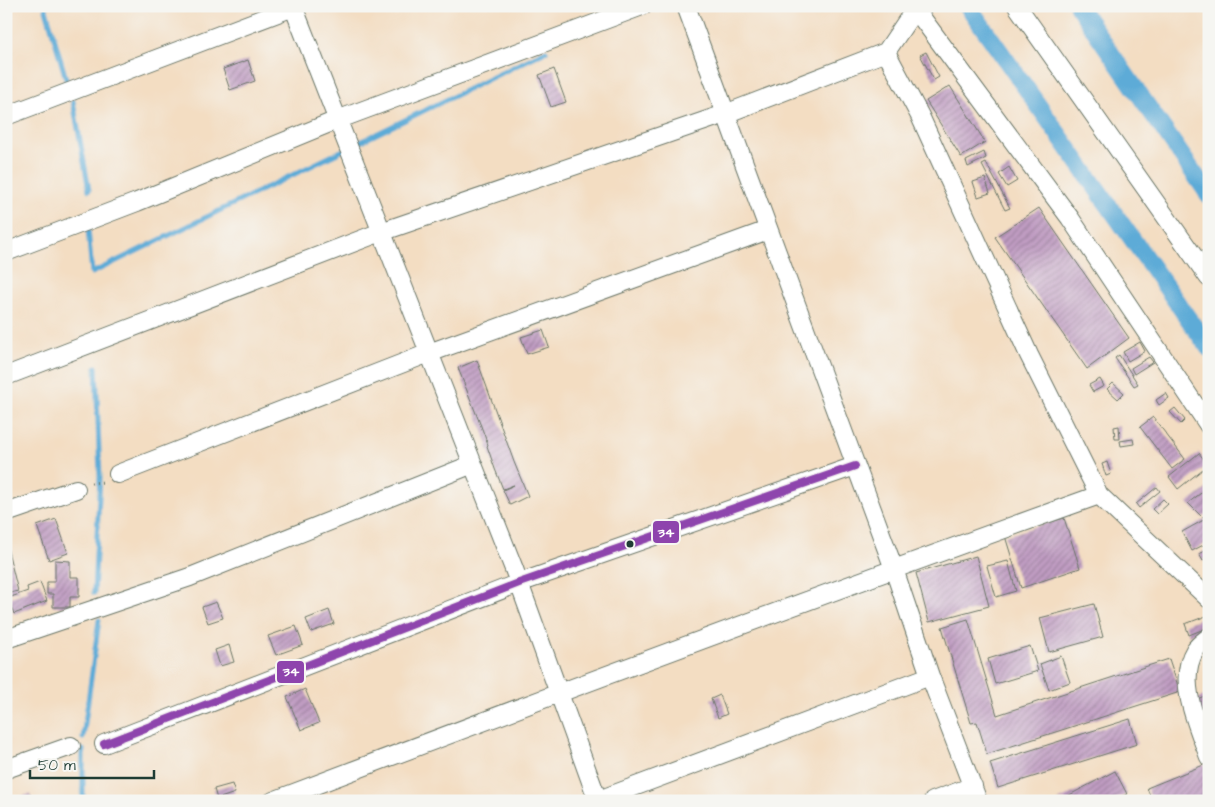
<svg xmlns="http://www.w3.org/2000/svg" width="1215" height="807" viewBox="0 0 1215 807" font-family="'Architects Daughter',sans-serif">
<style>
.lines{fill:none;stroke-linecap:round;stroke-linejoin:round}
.stream{stroke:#5dabd7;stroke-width:5}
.canal{stroke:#5dabd7;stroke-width:18}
.building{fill:url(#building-hatch)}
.minor-casing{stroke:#697566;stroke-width:20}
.path{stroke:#697566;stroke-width:3;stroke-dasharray:1 4;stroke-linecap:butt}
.minor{stroke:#fff;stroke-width:18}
.bus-1-casing{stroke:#f6f6f2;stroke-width:11}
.bus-1{stroke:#8e44ad;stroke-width:8}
.bus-dot{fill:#1f3d34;stroke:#f6f6f2;stroke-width:2}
.line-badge{stroke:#f6f6f2;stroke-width:2}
.badge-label{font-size:14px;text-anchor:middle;font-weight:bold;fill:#fff}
</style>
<defs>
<pattern id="building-hatch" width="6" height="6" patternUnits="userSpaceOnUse" patternTransform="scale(1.25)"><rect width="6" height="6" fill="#c09cc2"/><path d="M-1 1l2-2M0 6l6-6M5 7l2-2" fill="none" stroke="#9b809e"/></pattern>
</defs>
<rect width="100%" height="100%" fill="#f6f6f2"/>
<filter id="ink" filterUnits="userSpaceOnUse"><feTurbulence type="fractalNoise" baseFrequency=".02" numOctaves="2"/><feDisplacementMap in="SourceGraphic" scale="10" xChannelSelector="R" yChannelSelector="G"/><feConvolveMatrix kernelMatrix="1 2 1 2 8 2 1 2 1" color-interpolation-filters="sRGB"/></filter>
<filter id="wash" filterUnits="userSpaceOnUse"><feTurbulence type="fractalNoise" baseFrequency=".0096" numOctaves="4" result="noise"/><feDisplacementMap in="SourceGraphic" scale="20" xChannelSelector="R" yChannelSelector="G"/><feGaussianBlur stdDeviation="1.12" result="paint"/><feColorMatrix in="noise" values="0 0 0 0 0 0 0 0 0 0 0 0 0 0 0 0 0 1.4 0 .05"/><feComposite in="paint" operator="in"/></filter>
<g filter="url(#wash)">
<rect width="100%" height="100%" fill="#f3ddc2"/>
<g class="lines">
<path class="stream" d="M45,6L68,86
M73,101L89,190
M88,229L92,273L546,51
M94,593L100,477L96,367
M83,738L99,620
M83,801V750"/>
<path class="canal" d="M968,6L1209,348
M1078,6L1209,195"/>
</g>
<g id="blocks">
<path class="building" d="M926,52L939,77L934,80L920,55Z
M248,60L255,81L230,90L223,69Z
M554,69L566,102L551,107L539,75Z
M950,86L985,142L961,157L926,101Z
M984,152L986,158L968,167L966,161Z
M986,163L1010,208L1005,210L982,165Z
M1009,167L1017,181L1007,187L999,174Z
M985,178L990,193L978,197L973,182Z
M1039,208L1129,338L1087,369L995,237Z
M543,330L549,347L527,354L521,337Z
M1140,342L1145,351L1128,361L1123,352Z
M1119,355L1138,384L1134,386L1115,358Z
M1149,357L1153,362L1134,374L1131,368Z
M477,360L514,462L528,496L510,505L503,490L514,485L503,489L495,469L487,446L488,445L481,426L458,368Z
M1100,379L1104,386L1093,392L1089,385Z
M1113,383L1124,393L1118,399L1107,389Z
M1166,393L1169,398L1159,405L1156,400Z
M1175,408L1185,420L1181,424L1170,412Z
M1153,417L1185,459L1172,469L1140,427Z
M1119,426L1120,439H1115L1114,427Z
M1133,439L1134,444L1121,446L1120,441Z
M1199,453L1208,465L1178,489L1169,477Z
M1107,462L1111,474L1106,476L1102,464Z
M1157,487L1160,491L1139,508L1136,504Z
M1209,487V514L1202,517L1188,503Z
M1163,499L1168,504L1157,514L1152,509Z
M1209,517V542L1192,551L1182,532Z
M1064,518L1080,568L1021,588L1005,536Z
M56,519L68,553L49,560L37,526Z
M6,543L18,591L6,594Z
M1209,549V557L1203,561L1199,554Z
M976,556L989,606L929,622L916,573Z
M55,560L70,561V577H79V597H70V607H53V594H47V582H55Z
M1008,561L1016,591L996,597L987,566Z
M40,582L47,601L14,614L8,598L28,591L27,587Z
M216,602L223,618L208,623L202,607Z
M1094,604L1103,637L1049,652L1040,618Z
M329,610L334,624L311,632L306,619Z
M1209,615V627L1189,635L1185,624Z
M968,619L997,715L1169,659L1180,692L987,754L977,722L971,723L942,627Z
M296,626L303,645L276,655L268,636Z
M229,645L234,662L220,666L215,650Z
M1030,646L1038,671L995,684L988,659Z
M1061,656L1070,682L1049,690L1040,664Z
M305,689L319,723L301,730L287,697Z
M1209,694V730L1195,700Z
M720,695L727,714L718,718L711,699Z
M1130,719L1137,744L998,788L990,763Z
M1206,764L1209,771V795L1193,801H1152L1147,788Z
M1115,771L1127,794L1114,801H1058Z
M232,784L235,793L217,799L214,789Z
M30,794L32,801H12L11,800Z"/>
</g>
</g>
<g filter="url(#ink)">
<use href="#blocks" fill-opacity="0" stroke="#697566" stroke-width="1"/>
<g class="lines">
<defs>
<path id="minor" d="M293,6L514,569L598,801
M686,6L894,569L930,676L978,801
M913,6L1070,218L1209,426
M1017,6L1209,278
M886,52L920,116L1029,355L1099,495L1209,599
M6,116L296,6
M6,252L137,202L337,120L642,6
M6,376L381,232L725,114L886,52L915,9
M118,474L429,353L768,230
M6,513L76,489
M1209,637C1204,641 1198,645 1195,650C1176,681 1198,726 1209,757
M6,639L190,577L473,464
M104,744L519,583L855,466
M6,769L71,746
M273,801C547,697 822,594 1099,495
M596,801L930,676
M933,801L973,786"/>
</defs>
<use href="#minor" class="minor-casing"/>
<path class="path" d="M91,483L105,482"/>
<use href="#minor" class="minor"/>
<defs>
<path id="bus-1" d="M104,744L519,583L855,466"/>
</defs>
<use href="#bus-1" class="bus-1-casing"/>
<use href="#bus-1" class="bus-1"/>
</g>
</g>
<circle class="bus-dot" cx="630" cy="544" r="4.5"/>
<g class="line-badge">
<rect x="652" y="520" width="28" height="24" rx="5" fill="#8e44ad"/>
<rect x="276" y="660" width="29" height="24" rx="5" fill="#8e44ad"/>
</g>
<g class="badge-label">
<text x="666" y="537">34</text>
<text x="291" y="676">34</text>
</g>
<rect width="1215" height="807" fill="none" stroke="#f6f6f2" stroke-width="25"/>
<path d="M30 770v8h124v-8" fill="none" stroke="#1f3d34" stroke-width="2.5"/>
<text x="38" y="770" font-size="15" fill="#1f3d34" stroke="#f6f6f2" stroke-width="4" paint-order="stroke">50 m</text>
</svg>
